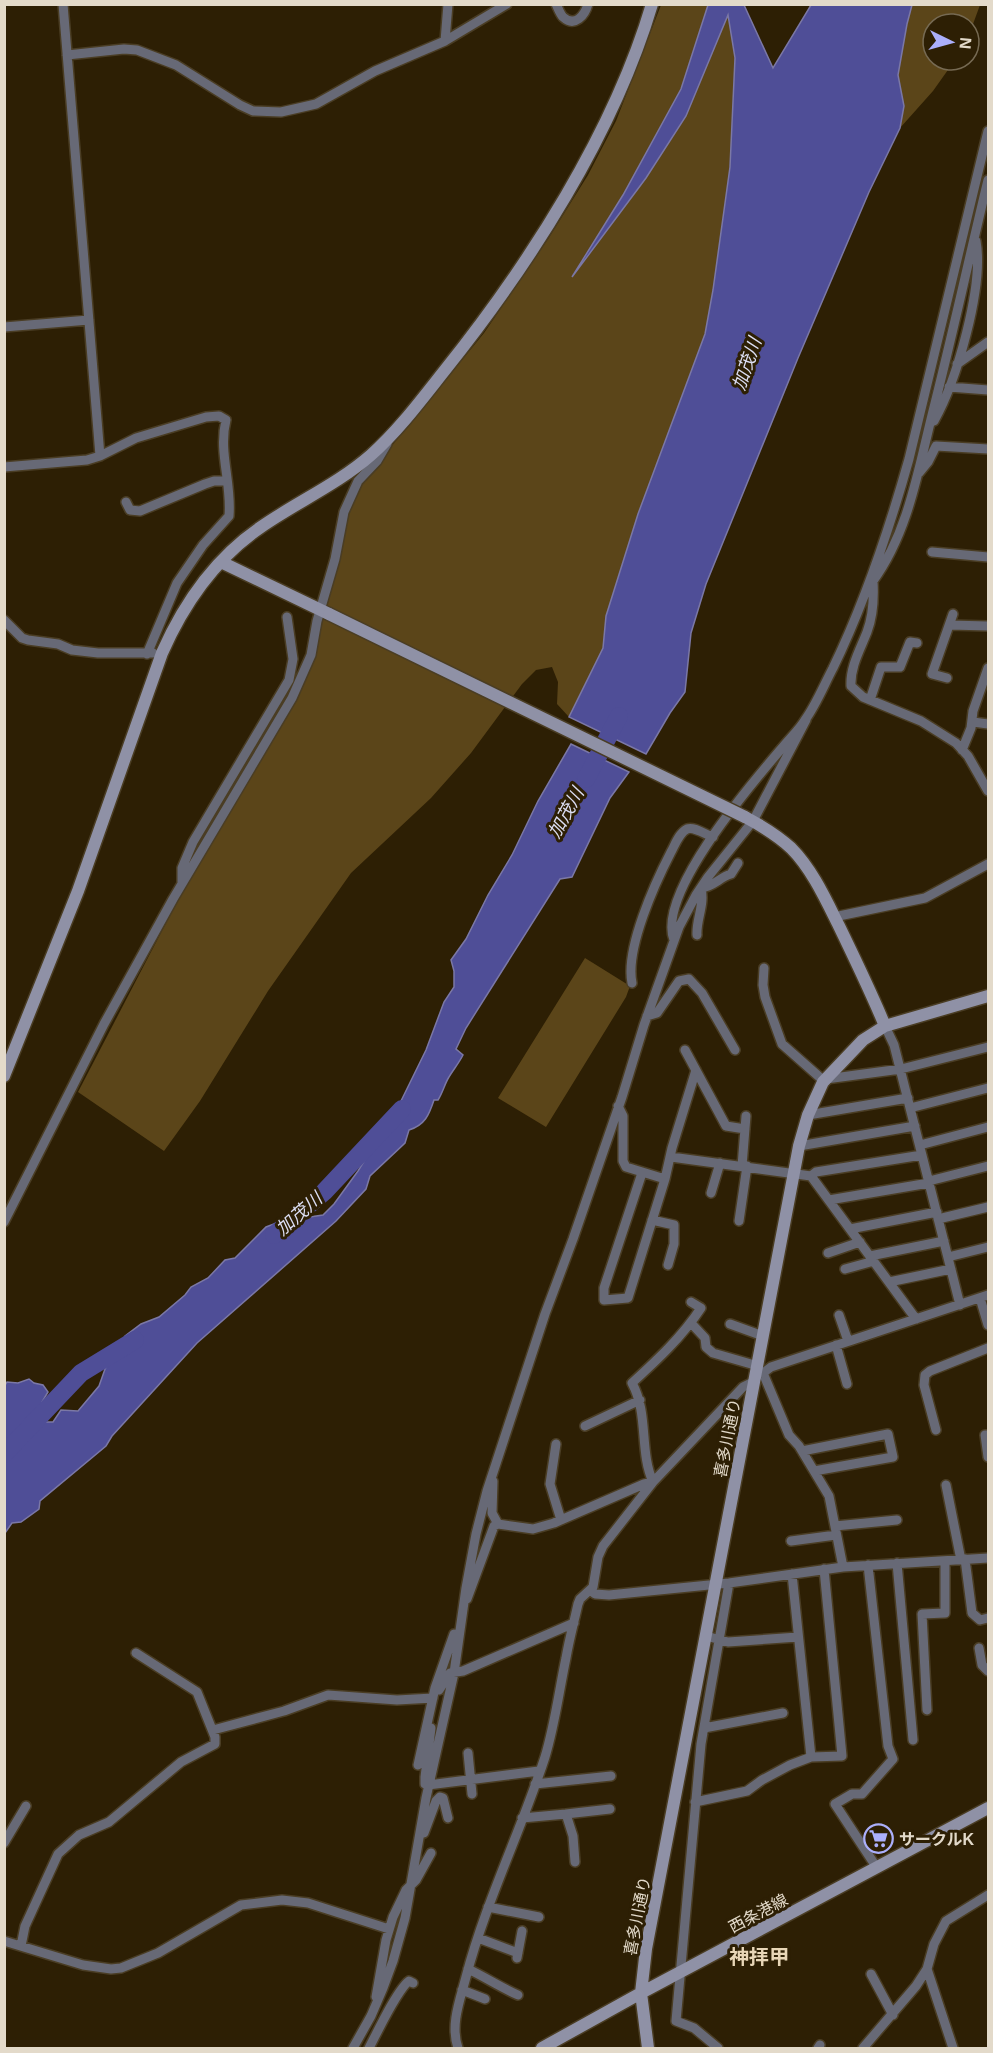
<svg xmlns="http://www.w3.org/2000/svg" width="993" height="2053" viewBox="0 0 993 2053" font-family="Helvetica,'Noto Sans JP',sans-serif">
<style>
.green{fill:#5b4519}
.water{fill:#4f4e97;stroke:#7b78a6;stroke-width:1.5}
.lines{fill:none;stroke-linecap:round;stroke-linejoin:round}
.river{stroke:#4f4e97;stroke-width:18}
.street-casing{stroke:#4a3d24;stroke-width:12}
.secondary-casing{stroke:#4a3d24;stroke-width:15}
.street{stroke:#676976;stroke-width:9}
.secondary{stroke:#8f91a6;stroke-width:12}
.secondary-bridge-casing{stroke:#4a3d24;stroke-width:15;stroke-linecap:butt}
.secondary-bridge{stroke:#8f91a6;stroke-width:12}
.labels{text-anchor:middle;stroke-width:6;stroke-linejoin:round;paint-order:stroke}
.street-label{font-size:16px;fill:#e3daca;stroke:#2d1f04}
.poi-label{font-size:16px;font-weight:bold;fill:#e3daca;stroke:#2d1f04;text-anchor:start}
.water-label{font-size:18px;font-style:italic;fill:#dcdef3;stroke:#2d1f04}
.quarter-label{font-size:20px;font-weight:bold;fill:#e8d6b7;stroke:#2d1f04}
</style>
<rect width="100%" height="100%" fill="#2d1f04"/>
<path class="green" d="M661,5H708L681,89L623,195L578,269L646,178L686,116L728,14L735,58L730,167L713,290L705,334L638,514L606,616L603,648L569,717L557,704L558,682L552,667L536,670L522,684L471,753L431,798L351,873L268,991L200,1101L164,1151L78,1092L178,900L297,700L315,657L322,623L340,560L349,512L363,481L484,333L548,239L588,175L616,121Z
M912,5H980L969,35V24H933V60H955L933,91L900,128L904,106L898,75L907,24Z
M585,958L630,986L626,997L546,1127L498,1098Z"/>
<path class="water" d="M708,5H744L773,68L811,5H912L907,24L898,75L904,106L900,128L869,192L798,358L706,584L691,633L685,692L670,713L646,754L569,717L603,648L606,616L638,514L705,334L713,290L730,167L735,58L728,15L686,116L646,178L572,277L623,195L681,89Z
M571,744L629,772L610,798L572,877L560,879L466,1028L456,1049L463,1055C459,1063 453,1070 449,1077C445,1083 443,1092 438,1100H434C429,1115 425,1125 409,1130L405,1143L370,1176L366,1189L336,1221L197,1343L112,1436L106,1446L40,1501L39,1509L21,1522L12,1523L5,1533V1385L7,1382L18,1383L29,1379L34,1383L43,1385L48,1392L42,1402L45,1404L38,1412L43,1422H53L61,1410L78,1411L99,1386L105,1369L125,1336L141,1324L159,1317L185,1295L191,1287L208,1278L225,1260L235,1258L266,1227L282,1221L323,1215L334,1204L358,1171L399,1105L426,1050L444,1002L454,987V971L451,960L466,939L488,895L512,855L538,801Z"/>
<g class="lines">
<path class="river" d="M586,779L619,716
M274,1235L324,1192L402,1109
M4,1454L81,1373L135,1340"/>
<defs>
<path id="street" d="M63,4L100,456
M556,4C558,8 560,14 563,17C575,28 585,15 588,4
M445,41L448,4
M67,55L124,49L137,50L176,65L240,105L253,111L281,112L316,104L375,71L445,41L507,4
M4,327L89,320
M957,364L988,342
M949,387L988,390
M934,421C957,380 984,286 976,241
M4,467L87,460L100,456L136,438L206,417L219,416L226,420C218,452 232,483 229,516L203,545L177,583L147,654
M919,473L928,462L936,446L988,449
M126,502L130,510L140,511L205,484L214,481H227
M932,552L988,557
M870,580L873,581C874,598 873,616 867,632C860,650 850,667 851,686L863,697L921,721L956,743L968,756L988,791
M873,581C908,533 918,471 932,415C952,337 969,258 988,180
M4,620L22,638L28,640L58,644L72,650L98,653H153
M950,625L988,626
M947,678L932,674L953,614
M870,700L881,667H900L910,642L917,643
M973,722L988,724
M962,750L971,728L973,711L988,668
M182,882V868L193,842L289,680L293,659L287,617
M834,917L925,898L988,864
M697,935C696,919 705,905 701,888C713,887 720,877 731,874L738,863
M674,940C656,894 752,783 782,748C789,739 799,730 805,720C816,705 824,685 833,668C865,602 889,530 909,459L988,131
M764,968L763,985L765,997L782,1044L824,1081
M632,983C625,949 655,883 671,852C675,845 679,833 687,829C694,826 706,835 713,837
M647,1016L657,1013L679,981L689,979L702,993L735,1050
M885,1026L894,1045L960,1305
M685,1050L726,1126L745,1129
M826,1079L901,1069L988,1047
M618,1106L623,1116V1161L626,1167L665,1179
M910,1108L988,1088
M808,1115L908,1098
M920,1145L988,1127
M799,1146L915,1126
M671,1157L811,1176L916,1319
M742,1166L746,1116
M642,1173L604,1288V1300L628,1298L665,1179L672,1148L696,1070
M811,1176L816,1172L922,1155
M929,1181L988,1166
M711,1193L720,1163
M829,1200L929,1183
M938,1219L988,1207
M652,1220L674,1225V1244L668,1265
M739,1221L747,1166
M4,1222L104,1024L173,899L292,698L311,655L317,621L335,559L344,512L358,481L377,461L387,444
M850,1229L937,1212
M828,1253L860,1242
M870,1256L944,1241
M948,1257L988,1247
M845,1269L874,1261
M889,1282L951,1269
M980,1298L988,1325
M839,1315L848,1341
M691,1323L705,1338L706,1347L713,1353L758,1366
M730,1324L763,1336
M836,1345L847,1384
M757,1372L763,1373L771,1367L988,1295
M763,1373L789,1435L799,1446L829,1496L843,1567
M585,1426L640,1400
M936,1430L924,1385L925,1375L930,1371L988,1348
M988,1435H985L988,1457
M556,1444L550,1484L561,1520
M802,1451L888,1434L893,1457L814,1471
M493,1481L492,1513L498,1524
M946,1485L961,1560
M835,1526L897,1520
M791,1541L836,1535
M965,1559L972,1613L980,1620L988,1618
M897,1563L913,1740
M868,1565L888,1746L893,1759L862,1794H852L835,1804L877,1868
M792,1574L811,1757L842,1756L824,1569
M591,1591L595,1594L609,1595L729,1583L843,1567L988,1558
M467,1599L494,1526L498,1524L533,1529L554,1523L644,1484L653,1482C639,1451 649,1414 632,1383C657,1360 682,1337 701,1308L691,1302
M706,1636L728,1642L798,1637
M979,1648L982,1665L988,1671
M439,1690L450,1673L463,1671L574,1623
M927,1710L922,1614L945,1613V1561
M431,1728L425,1777V1784L428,1785L539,1771
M704,1728L783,1713
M213,1730L284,1711L328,1695L397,1700L433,1698
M468,1753L472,1794
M418,1765L435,1688L454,1634
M535,1784L611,1776
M695,1802L747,1791L762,1780L790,1765L811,1757
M566,1814L610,1809
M522,1818L566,1814L573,1836L575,1862
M424,1833L436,1801L440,1797L443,1798L448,1818
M4,1843L26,1806
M488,1907L539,1917
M478,1938L518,1953
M4,1941L83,1965L111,1969L121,1968L158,1953L241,1905L282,1900L308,1903L389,1929
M21,1946L25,1926L58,1854L79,1835L109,1822L181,1762L215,1744V1737L197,1692L136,1653
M517,1958L522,1931
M468,1969C485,1977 500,1987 518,1995
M927,1969L953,2048
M871,1974L893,2015
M462,1990L485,1999
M376,1997L386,1940L393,1917L406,1890L416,1880L431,1853
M353,2048L371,2016L383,1988L393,1961L405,1918L426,1798L454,1673L466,1588L476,1534L487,1491L545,1314L573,1239L622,1097L644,1025L679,927L696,895L708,877L753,821L806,720
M369,2048C377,2033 397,1990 409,1981L413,1983
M458,2048C450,2025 460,2000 466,1977C486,1901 521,1831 545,1757C555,1724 559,1691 566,1658C569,1640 574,1622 578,1604L580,1599L593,1587L598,1557L603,1546L653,1482L743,1387L755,1381
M718,2048L694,2028L676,2021L701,1744L729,1583
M818,2048L820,2045
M863,2048L916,1986L927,1969L934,1944L946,1921L988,1895"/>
<path id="secondary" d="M221,562L329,614
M745,817C762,826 777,835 791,848C812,869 826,900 839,926C855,959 871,992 885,1026
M4,1076L78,891L162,653C184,603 214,559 261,527C297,502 338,484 371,455C399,430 422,399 445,370C529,265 614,133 652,4
M542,2048L641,1993L988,1808
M648,2048L641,1993L646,1949L799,1146L808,1115L823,1082L863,1040L885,1026L988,996"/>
</defs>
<use href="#street" class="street-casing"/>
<use href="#secondary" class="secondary-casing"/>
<use href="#street" class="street"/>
<use href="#secondary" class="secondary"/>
<defs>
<path id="secondary-bridge" d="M329,614L745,817"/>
</defs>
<use href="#secondary-bridge" class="secondary-bridge-casing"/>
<use href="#secondary-bridge" class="secondary-bridge"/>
</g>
<defs>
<symbol id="supermarket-ring" viewBox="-11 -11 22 22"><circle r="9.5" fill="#2d1f04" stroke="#abaffb" stroke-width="1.5"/><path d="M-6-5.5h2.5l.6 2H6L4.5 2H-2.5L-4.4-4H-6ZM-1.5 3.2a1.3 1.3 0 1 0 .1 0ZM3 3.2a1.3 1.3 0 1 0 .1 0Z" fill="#abaffb"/></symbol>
</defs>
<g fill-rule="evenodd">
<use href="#supermarket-ring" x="862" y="1822" width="33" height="33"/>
</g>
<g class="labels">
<g class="street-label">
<text transform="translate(727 1438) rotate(-79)" y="6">喜多川通り</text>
<text transform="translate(758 1913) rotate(-28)" y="6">西条港線</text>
<text transform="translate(637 1916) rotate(-79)" y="6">喜多川通り</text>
</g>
<g class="poi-label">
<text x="899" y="1845">サークルK</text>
</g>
<g class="water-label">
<text transform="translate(747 364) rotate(-71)" y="6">加茂川</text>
<text transform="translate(566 813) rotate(-61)" y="6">加茂川</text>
<text transform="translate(299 1214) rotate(-41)" y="6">加茂川</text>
</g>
<g class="quarter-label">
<text x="759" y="1964">神拝甲</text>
</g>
</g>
<rect width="993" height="2053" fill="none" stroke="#e3daca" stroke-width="12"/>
<g transform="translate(951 42) rotate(95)"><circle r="28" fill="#2d1f04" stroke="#766a53" stroke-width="1.5"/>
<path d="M0-4.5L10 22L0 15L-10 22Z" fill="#abaffb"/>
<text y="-9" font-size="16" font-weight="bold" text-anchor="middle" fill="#e3daca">N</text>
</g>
</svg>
